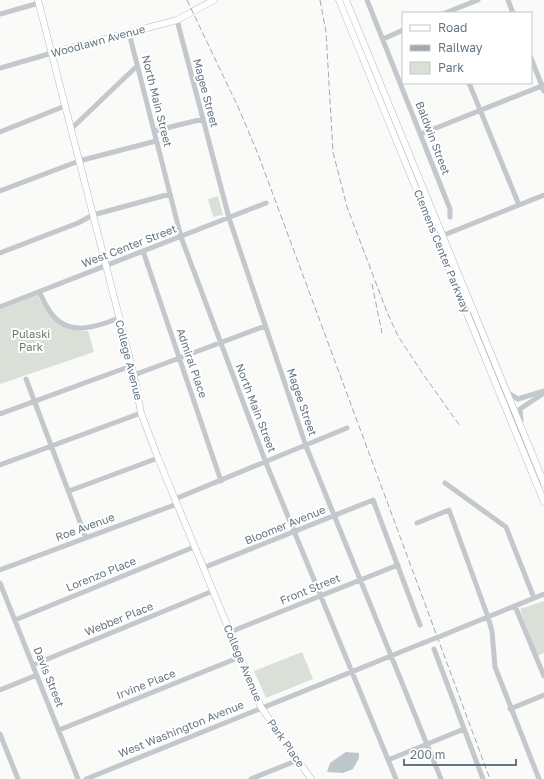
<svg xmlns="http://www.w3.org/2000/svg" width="544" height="779" viewBox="0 0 544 779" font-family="'Golos Text',sans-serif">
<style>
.green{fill:#dadfd7}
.water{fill:#bbc7cb}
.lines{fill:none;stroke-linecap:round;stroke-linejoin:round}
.major-casing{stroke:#b5babe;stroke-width:7}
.minor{stroke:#c3c8cc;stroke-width:5}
.major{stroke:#fff;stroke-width:6}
.rail{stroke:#a2aab0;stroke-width:1;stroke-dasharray:6 3;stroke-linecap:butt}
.minor-bridge{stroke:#c3c8cc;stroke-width:5}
.labels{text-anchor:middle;stroke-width:4;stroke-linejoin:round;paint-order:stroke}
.street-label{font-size:11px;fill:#657683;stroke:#fff}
.park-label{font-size:11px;fill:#687a64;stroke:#fff}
</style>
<rect width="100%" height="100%" fill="#fafaf8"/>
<path class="green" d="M218,196L223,215L213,217L208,199Z
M37,295C52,321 57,328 88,331L94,352L0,384V310Z
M544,601V653L537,656L520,609Z
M302,652L313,679L266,698L254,671Z"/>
<path class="water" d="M346,752L359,753V758L353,769L343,773L327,772L330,763Z"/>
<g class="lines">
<defs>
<path id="major" d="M38,0L134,375L141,413L158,458L261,707L311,779
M339,0L544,502
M346,0L544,483
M52,53L177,20L214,0"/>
</defs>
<use href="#major" class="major-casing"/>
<path class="minor" d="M367,0L450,209V217
M508,0L513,13
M445,13L478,0
M0,14L39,3
M177,20L229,218L306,446L441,779
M129,33L181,237L266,463L396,779
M383,39L403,30
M531,58L544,91
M0,68L52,53
M469,83L519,205
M71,129L137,66
M154,131L203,119
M0,132L65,106
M421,134L544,85
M0,191L79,161L156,141
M439,237L544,195
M143,251L221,481
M0,253L78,223L93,215L170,194
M39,292C43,299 46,307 51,313C68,337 97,327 119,318
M0,307L266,203
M134,375L265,326
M26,379L86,538
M508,393L518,399L544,391
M0,414L131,366
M521,421L520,409L544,393
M0,465L141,413
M445,483L506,527L534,598
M69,491L158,458
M175,499L347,428
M417,523L449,510L488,617L492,631L495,667L539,779
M203,568L373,500L420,625
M0,570L177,504
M0,583L78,779
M515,606L544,676
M15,620L194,547
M230,632L398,565
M441,636L544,594
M434,649L483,779
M33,665L213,591
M0,690L37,675
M510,709L544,695
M59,730L240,657
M0,734L18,779
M388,760L464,729
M86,779L423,643
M251,779L298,760"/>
<use href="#major" class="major"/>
<path class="rail" d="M187,0L239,109L258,154L490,779
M320,0L326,32L333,152L347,207L387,312L398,336L423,374L460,426
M372,284L382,333"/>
<path class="minor-bridge" d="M423,643L441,636"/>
</g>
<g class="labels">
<g class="street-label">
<text transform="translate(98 41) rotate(-15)" y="4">Woodlawn Avenue</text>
<text transform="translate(206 93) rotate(75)" y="4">Magee Street</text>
<text transform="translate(157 101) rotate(76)" y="4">North Main Street</text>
<text transform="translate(433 138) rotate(69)" y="4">Baldwin Street</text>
<text transform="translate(129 246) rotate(-21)" y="4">West Center Street</text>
<text transform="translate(442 251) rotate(68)" y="4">Clemens Center Parkway</text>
<text transform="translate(129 360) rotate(76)" y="4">College Avenue</text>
<text transform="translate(192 363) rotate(71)" y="4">Admiral Place</text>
<text transform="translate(302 402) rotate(71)" y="4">Magee Street</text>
<text transform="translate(256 408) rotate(69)" y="4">North Main Street</text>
<text transform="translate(285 525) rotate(-22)" y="4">Bloomer Avenue</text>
<text transform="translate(85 527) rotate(-20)" y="4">Roe Avenue</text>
<text transform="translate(101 574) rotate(-22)" y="4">Lorenzo Place</text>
<text transform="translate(310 589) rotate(-22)" y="4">Front Street</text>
<text transform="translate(119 619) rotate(-22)" y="4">Webber Place</text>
<text transform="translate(243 663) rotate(67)" y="4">College Avenue</text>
<text transform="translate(49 677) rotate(68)" y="4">Davis Street</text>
<text transform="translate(146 684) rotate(-22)" y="4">Irvine Place</text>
<text transform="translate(181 729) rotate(-22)" y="4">West Washington Avenue</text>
<text transform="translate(286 743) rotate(55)" y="4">Park Place</text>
</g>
<g class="park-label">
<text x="31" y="338">Pulaski<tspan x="31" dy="13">Park</tspan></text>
</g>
</g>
<rect x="402" y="12" width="130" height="72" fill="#ffffff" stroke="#c1c8cd"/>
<rect x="410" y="25" width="20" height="6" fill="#ffffff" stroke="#c1c8cd"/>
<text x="438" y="32" font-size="12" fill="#657683">Road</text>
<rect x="410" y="45" width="20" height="6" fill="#a2aab0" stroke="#c1c8cd"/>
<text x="438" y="52" font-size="12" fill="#657683">Railway</text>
<rect x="410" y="62" width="20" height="12" fill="#dadfd7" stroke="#c1c8cd"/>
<text x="438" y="72" font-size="12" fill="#657683">Park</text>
<path d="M404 759v6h112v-6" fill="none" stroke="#657683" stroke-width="2"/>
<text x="410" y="759" font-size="12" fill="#657683" stroke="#ffffff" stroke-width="3" paint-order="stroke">200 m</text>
</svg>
